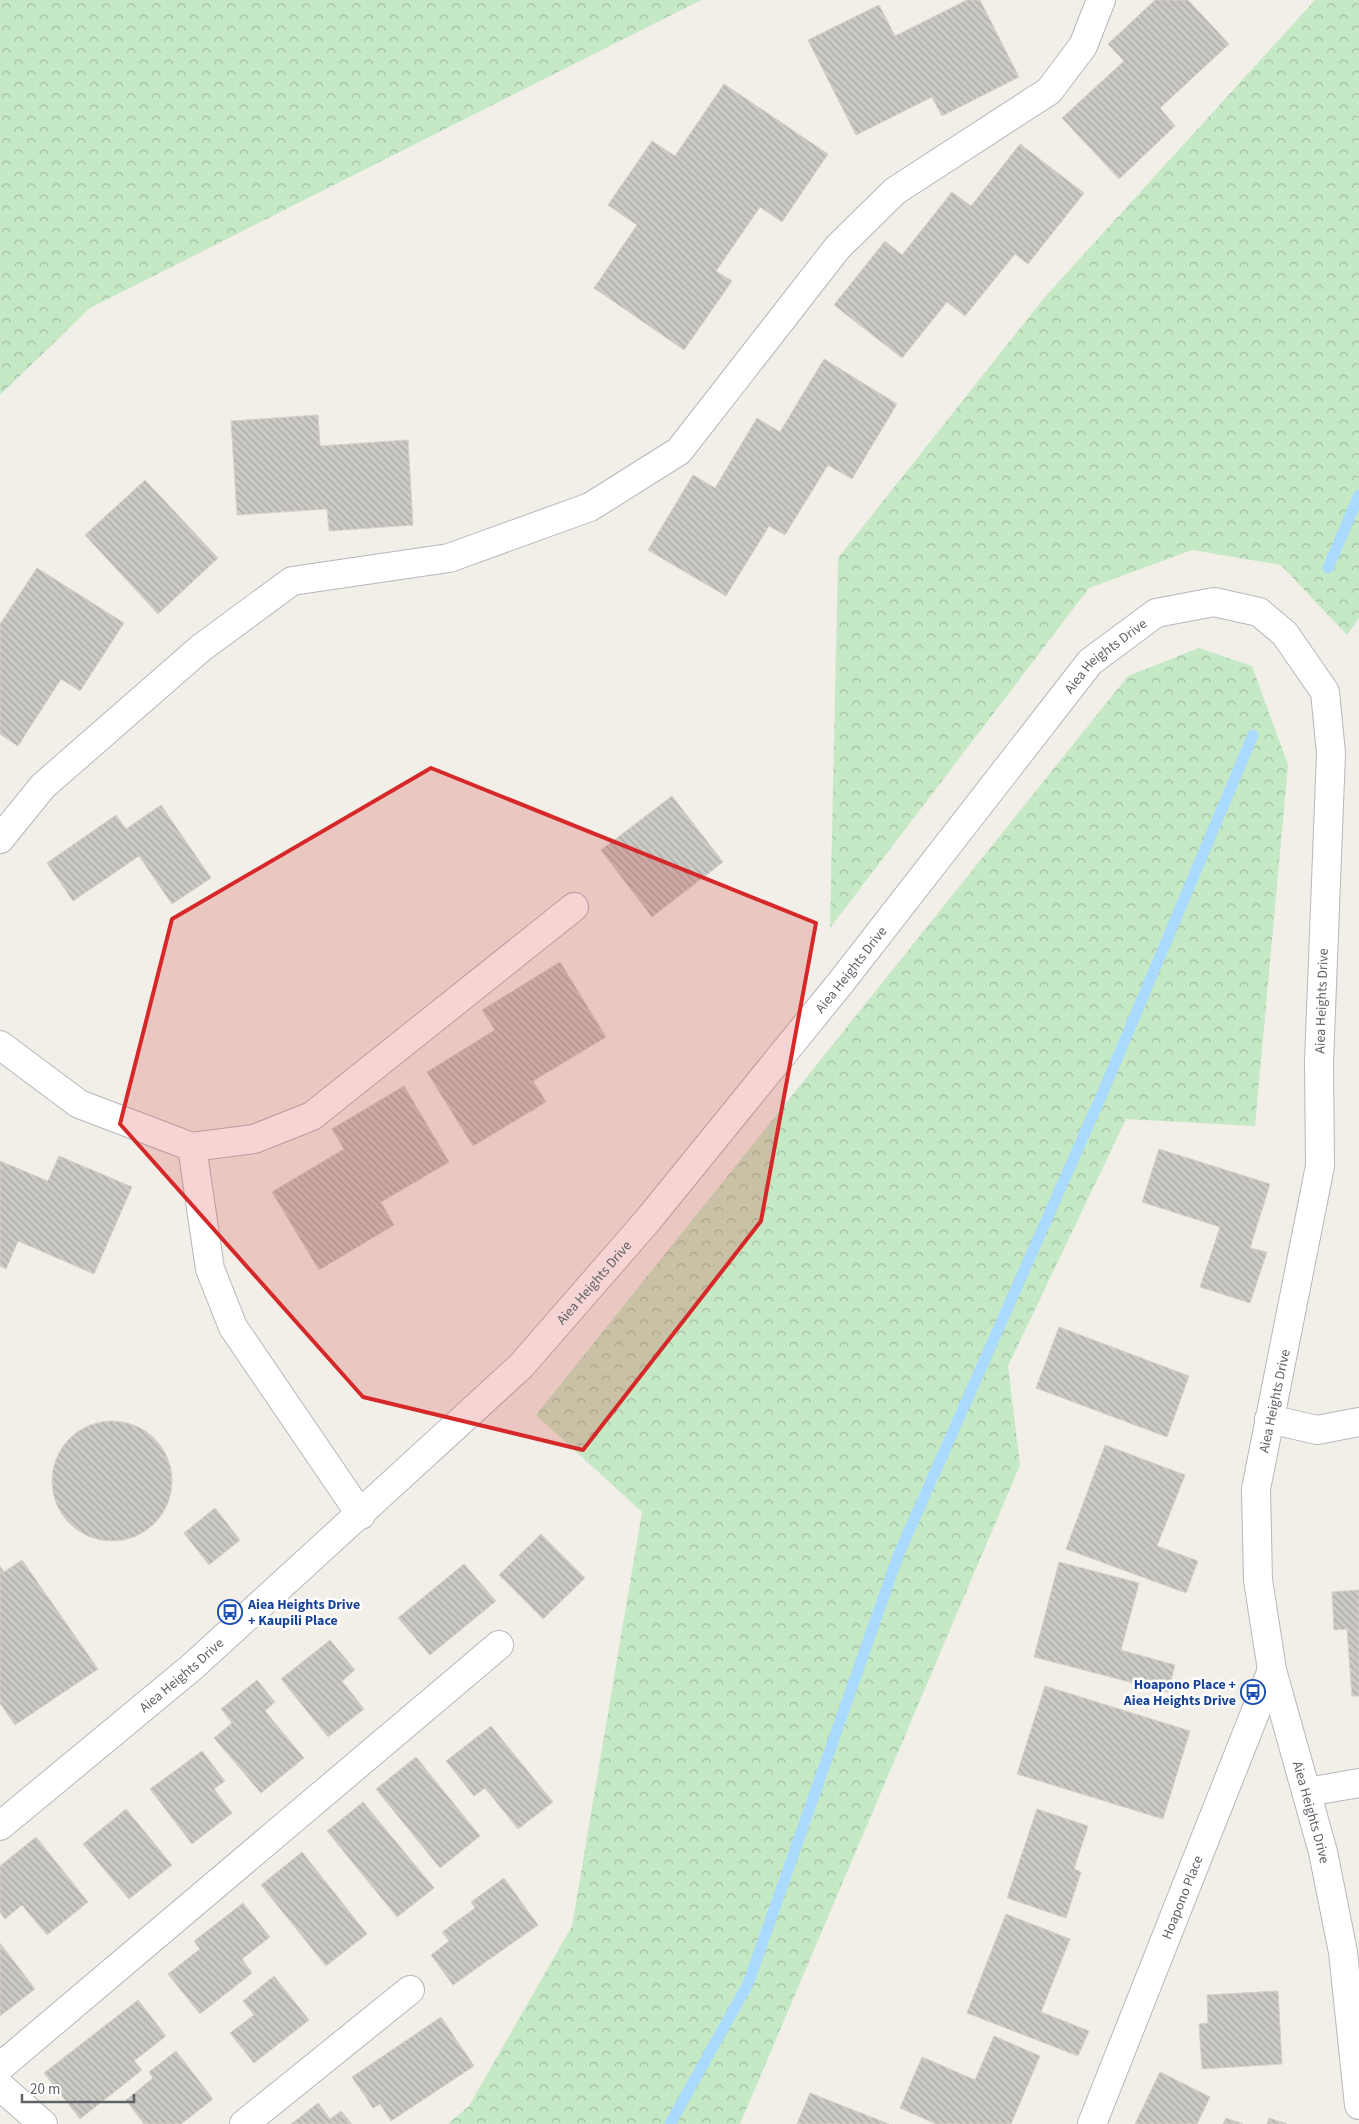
<svg xmlns="http://www.w3.org/2000/svg" width="1359" height="2124" viewBox="0 0 1359 2124" font-family="'Source Sans 3',sans-serif">
<style>
.forest{fill:url(#forest-crowns)}
.lines{fill:none;stroke-linecap:round;stroke-linejoin:round}
.stream{stroke:#aadaff;stroke-width:11}
.building{fill:url(#building-back-hatch);stroke:#d6d1c6}
.minor-casing{stroke:#b5b8bc;stroke-width:30}
.minor{stroke:#fff;stroke-width:28}
.marked{fill:#d62828;fill-opacity:0.2;stroke:#d62828;stroke-width:4;stroke-linejoin:round}
.labels{text-anchor:middle;stroke-width:5;stroke-linejoin:round;paint-order:stroke}
.street-label{font-size:14px;fill:#5f6368;stroke:#fff}
.transit-label{font-size:14px;font-weight:bold;fill:#164399;stroke:#fff;text-anchor:start}
</style>
<defs>
<pattern id="forest-crowns" width="20" height="18" patternUnits="userSpaceOnUse" patternTransform="scale(1.25)"><rect width="20" height="18" fill="#c5e8c5"/><path d="M2 6a3 3 0 1 1 6 0M12 15a3 3 0 1 1 6 0" fill="none" stroke="#a3c0a4"/></pattern>
<pattern id="building-back-hatch" width="6" height="6" patternUnits="userSpaceOnUse" patternTransform="scale(1.25)"><rect width="6" height="6" fill="#cccac5"/><path d="M-1 5l2 2M0 0l6 6M5-1l2 2" fill="none" stroke="#a9a8a4"/></pattern>
</defs>
<rect width="100%" height="100%" fill="#f1efe8"/>
<path class="forest" d="M0,0H701L90,308L0,395Z
M1315,0H1359V618L1347,635L1281,565L1192,550L1089,588L830,928L838,558L1044,298Z
M1199,648L1252,666L1288,765L1255,1126L1126,1119L1008,1366L1020,1465L740,2124H448L469,2106L572,1926L642,1512L536,1415L1128,676Z"/>
<g class="lines">
<path class="stream" d="M1328,568L1359,495
M670,2124L748,1984L898,1556L1103,1092L1253,735"/>
</g>
<path class="building" d="M967,0H980L1019,77L942,116L932,97L856,135L808,40L879,5L895,36Z
M1155,0H1188L1229,44L1160,108L1175,126L1119,179L1062,118L1124,61L1108,44Z
M724,84L828,154L782,222L760,207L716,271L732,281L684,350L594,288L637,225L608,205L652,141L675,156Z
M1020,144L1084,193L1028,264L1015,254L965,316L947,302L902,358L834,305L885,241L902,255L952,192L971,206Z
M824,359L897,404L852,479L828,465L785,535L769,526L726,596L648,550L693,475L715,488L757,418L780,432Z
M318,415L320,446L408,440L413,525L329,531L327,509L237,515L231,421Z
M145,480L218,558L158,614L85,535Z
M37,568L124,623L80,691L61,679L18,746L0,734V624Z
M672,796L723,862L652,917L601,850Z
M161,805L211,878L172,904L139,856L73,901L47,863L116,815L126,829Z
M560,962L606,1037L533,1081L546,1102L473,1146L427,1072L495,1030L482,1010Z
M404,1086L449,1162L381,1202L394,1225L319,1270L272,1192L344,1149L332,1129Z
M1159,1149L1270,1184L1250,1248L1267,1252L1250,1303L1200,1287L1220,1227L1142,1202Z
M59,1156L132,1187L94,1274L18,1241L6,1269L0,1266V1161L48,1181Z
M1059,1327L1189,1376L1167,1437L1036,1388Z
M52 1481a60 60 0 1 1 120 0a60 60 0 1 1-120 0Z
M1105,1445L1185,1475L1157,1546L1198,1561L1186,1593L1066,1549Z
M215,1508L240,1540L209,1565L184,1533Z
M541,1534L585,1578L543,1619L499,1575Z
M22,1560L98,1669L15,1725L0,1703V1566L4,1572Z
M1059,1562L1139,1583L1121,1650L1175,1665L1168,1692L1034,1657Z
M464,1564L496,1601L430,1655L398,1618Z
M1359,1590V1696H1352L1347,1629L1334,1630L1332,1592Z
M330,1640L355,1670L342,1681L364,1709L328,1737L281,1679Z
M257,1680L275,1702L265,1711L304,1758L261,1793L214,1738L232,1723L221,1709Z
M1045,1686L1190,1731L1163,1819L1017,1774Z
M491,1726L553,1802L518,1829L485,1788L474,1796L446,1761Z
M202,1751L225,1781L214,1789L232,1813L192,1844L150,1789Z
M416,1757L480,1836L440,1868L376,1789Z
M363,1802L434,1888L397,1917L327,1831Z
M126,1809L172,1865L129,1899L83,1844Z
M1037,1809L1088,1826L1074,1869L1081,1872L1066,1918L1007,1898Z
M36,1837L88,1902L47,1935L22,1905L5,1919L0,1912V1866Z
M302,1852L367,1934L326,1966L261,1885Z
M504,1878L538,1925L453,1985L431,1955L449,1941L442,1932L475,1908L471,1902Z
M243,1903L270,1937L242,1959L252,1973L200,2014L168,1974L200,1949L194,1941Z
M1006,1914L1070,1939L1041,2012L1089,2031L1078,2056L967,2013Z
M0,1943L35,1989L0,2016Z
M274,1976L309,2020L254,2063L230,2033L254,2015L243,2001Z
M1278,1991L1282,2064L1202,2069L1199,2024L1208,2023L1207,1995Z
M138,2000L166,2036L134,2061L142,2070L80,2119L44,2073Z
M441,2017L474,2066L391,2121L380,2104L373,2108L352,2077Z
M994,2036L1040,2056L1011,2124H936L900,2108L922,2057L975,2080Z
M176,2051L213,2099L181,2124H144L126,2100L153,2078L149,2072Z
M1160,2072L1210,2097L1197,2124H1135Z
M810,2093L889,2124H797Z
M318,2103L330,2119L341,2111L352,2124H291Z
M1226,2118L1243,2124H1223Z
M1269,2118L1287,2124H1267Z"/>
<g class="lines">
<defs>
<g id="minor">
<path d="M0,839L43,786L201,648L292,581L449,558L590,507L679,451L838,247L895,191L1049,91L1083,46L1101,0"/>
<path d="M0,1045L79,1104L192,1147L210,1269L233,1327L361,1515"/>
<path d="M192,1147L254,1139L312,1116L574,907"/>
<path d="M1269,1419L1317,1430L1359,1422"/>
<path d="M1307,1792L1359,1783"/>
<path id="s1" d="M0,1826L192,1667L521,1366L648,1220L842,981L1090,662L1156,613L1214,602L1259,612L1285,634L1325,692L1331,753L1319,1062L1320,1166L1256,1489L1258,1580L1272,1670L1323,1852L1343,1952L1359,2105"/>
<path d="M0,2067L499,1645"/>
<path d="M0,2086L43,2124"/>
<path d="M244,2124L410,1990"/>
<path id="s2" d="M1092,2124L1272,1670"/>
</g>
</defs>
<use href="#minor" class="minor-casing"/>
<use href="#minor" class="minor"/>
</g>
<path class="marked" d="M431,768L816,923L761,1221L583,1450L363,1397L120,1124L172,919Z"/>
<defs>
<symbol id="bus-ring" viewBox="-11 -11 22 22"><circle r="9.5" fill="#fff" stroke="#1a4fb4" stroke-width="1.5"/><path d="M-5-6H5V4H4V6H2V4H-2V6H-4V4H-5ZM-3.5-4V0h7V-4ZM-3.5 1.2v1.5H-2V1.2ZM2 1.2v1.5H3.5V1.2Z" fill="#1a4fb4"/></symbol>
</defs>
<g fill-rule="evenodd">
<use href="#bus-ring" x="216" y="1598" width="28" height="28"/>
<use href="#bus-ring" x="1239" y="1678" width="28" height="28"/>
</g>
<g class="labels">
<g class="street-label">
<text dy="5" stroke="none"><textPath href="#s1" startOffset="1616">Aiea Heights Drive</textPath></text>
<text dy="5" stroke="none"><textPath href="#s1" startOffset="1211">Aiea Heights Drive</textPath></text>
<text transform="translate(1321 1001) rotate(-88)" y="5">Aiea Heights Drive</text>
<text dy="5" stroke="none"><textPath href="#s1" startOffset="806">Aiea Heights Drive</textPath></text>
<text transform="translate(1274 1401) rotate(-78)" y="5">Aiea Heights Drive</text>
<text dy="5" stroke="none"><textPath href="#s1" startOffset="236">Aiea Heights Drive</textPath></text>
<text dy="5" stroke="none"><textPath href="#s1" startOffset="3026">Aiea Heights Drive</textPath></text>
<text dy="5" stroke="none"><textPath href="#s2" startOffset="244">Hoapono Place</textPath></text>
</g>
<g class="transit-label">
<text x="248" y="1609">Aiea Heights Drive<tspan x="248" dy="16">+ Kaupili Place</tspan></text>
<text x="1236" y="1689" text-anchor="end">Hoapono Place +<tspan x="1236" dy="16">Aiea Heights Drive</tspan></text>
</g>
</g>
<path d="M22 2094v8h112v-8" fill="none" stroke="#5f6368" stroke-width="2.5"/>
<text x="30" y="2094" font-size="15" fill="#5f6368" stroke="#ffffff" stroke-width="4" paint-order="stroke">20 m</text>
</svg>
